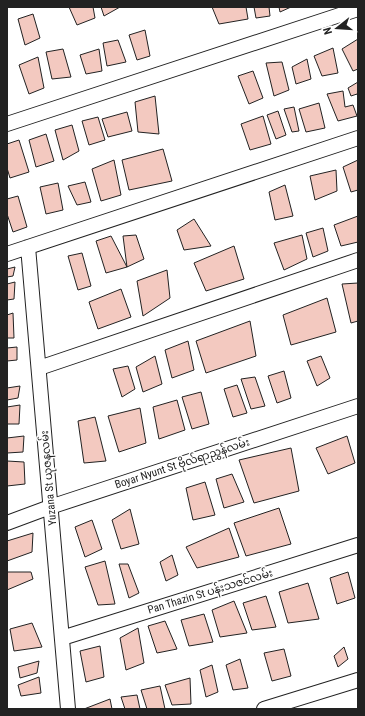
<svg xmlns="http://www.w3.org/2000/svg" width="365" height="716" viewBox="0 0 365 716" font-family="'Roboto Condensed','Noto Sans Myanmar',sans-serif">
<style>
.building{fill:#f3c9c0;stroke:#222}
.lines{fill:none;stroke-linecap:round;stroke-linejoin:round}
.street-casing{stroke:#222;stroke-width:16}
.street{stroke:#fff;stroke-width:14}
.labels{text-anchor:middle;stroke-width:3;stroke-linejoin:round;paint-order:stroke}
.street-label{font-size:11px;fill:#222;stroke:#fff}
</style>
<rect width="100%" height="100%" fill="#fff"/>
<path class="building" d="M69,7H93L95,18L77,25Z
M101,7H120L104,16Z
M212,7H246L248,19L219,24Z
M254,7H269L270,16L256,18Z
M279,7H291L280,12Z
M33,14L40,38L25,45L18,19Z
M145,30L150,56L137,60L129,35Z
M358,39V69L353,71L342,49Z
M118,40L126,62L107,66L103,43Z
M333,48L338,73L322,76L314,56Z
M63,49L71,77L52,79L46,52Z
M99,49L102,71L86,74L80,55Z
M38,57L44,88L29,94L19,65Z
M307,59L311,79L296,84L292,67Z
M282,62L289,90L274,96L266,63Z
M253,71L263,98L249,104L238,76Z
M358,82V97L357,94L351,96L348,88Z
M343,91L345,107L353,105L357,116L338,121L327,94Z
M155,96L159,134L138,132L135,102Z
M319,103L325,128L306,132L299,109Z
M294,107L299,131L292,132L284,109Z
M278,111L286,135L276,139L267,115Z
M127,112L132,131L108,137L102,119Z
M263,116L271,144L250,150L241,124Z
M98,117L105,140L89,145L82,121Z
M72,125L79,151L63,160L55,130Z
M46,134L54,161L36,167L29,140Z
M19,140L29,172L10,178L7,168V144Z
M163,149L172,181L129,190L122,160Z
M114,160L121,195L101,201L92,169Z
M358,160V190L351,192L343,167Z
M336,170L337,191L315,200L310,176Z
M85,182L91,202L77,205L68,186Z
M58,183L63,210L46,214L40,187Z
M285,185L293,216L275,220L269,192Z
M18,196L27,227L13,232L7,214V199Z
M358,216V242L341,246L334,225Z
M194,219L211,246L184,250L177,230Z
M323,228L328,251L313,257L306,233Z
M136,235L144,259L127,267L123,236Z
M302,235L307,259L284,270L274,243Z
M111,236L127,267L106,273L96,241Z
M234,246L244,279L206,291L194,263Z
M82,253L91,286L78,290L68,256Z
M15,267L13,276L7,277V269Z
M167,270L170,298L143,316L137,281Z
M15,282L14,299L7,300V284Z
M358,283V321L351,323L342,284Z
M121,289L131,317L98,329L89,302Z
M327,298L336,332L291,345L283,315Z
M13,313L14,338H7V315Z
M250,321L256,356L206,373L196,341Z
M188,341L194,370L172,378L165,350Z
M17,347V360L7,361V348Z
M155,356L162,384L143,392L136,367Z
M321,356L330,378L317,386L307,361Z
M128,366L135,389L122,397L113,369Z
M284,371L291,398L277,403L268,376Z
M255,377L265,406L251,409L241,379Z
M237,385L247,413L233,417L224,389Z
M20,386L18,398L7,400V388Z
M201,392L209,424L192,429L182,397Z
M177,400L185,430L159,439L153,407Z
M20,405L19,424H7V407Z
M140,408L146,443L119,452L108,416Z
M95,417L106,461L84,463L78,421Z
M24,436L23,452L7,453V438Z
M347,436L355,463L328,474L316,448Z
M291,448L299,491L254,503L239,460Z
M7,461L24,462L25,484L7,486Z
M232,474L244,502L224,508L216,479Z
M205,482L215,515L193,520L186,488Z
M279,508L291,544L246,556L234,523Z
M130,509L139,544L121,549L112,520Z
M92,520L102,549L85,557L75,527Z
M229,528L239,557L197,568L186,547Z
M33,533L32,552L7,561V541Z
M172,555L178,575L166,581L160,562Z
M105,561L115,604L98,605L85,567Z
M119,564H128L139,593L129,598Z
M7,572H31L33,579L7,590Z
M348,572L355,598L337,604L330,578Z
M308,583L319,619L288,623L279,592Z
M266,596L276,627L252,630L243,603Z
M234,601L247,633L220,637L212,610Z
M204,614L213,642L189,646L181,620Z
M165,621L177,649L157,653L148,626Z
M32,623L42,647L14,651L10,629Z
M138,628L144,663L126,670L120,638Z
M100,646L104,677L86,682L80,651Z
M344,647L348,659L338,667L334,656Z
M284,649L291,676L272,681L264,653Z
M240,659L248,688L233,690L226,665Z
M39,661L37,673L20,678L18,667Z
M212,665L218,692L206,697L200,670Z
M39,677L41,693L21,696L18,685Z
M190,678L191,704L172,705L165,685Z
M160,686L165,709H147L141,690Z
M137,695L140,709H125L121,697Z
M110,699L112,709H84Z"/>
<g class="lines">
<defs>
<path id="street" d="M7,124L358,9
M28,247L68,709
M7,254L358,138
M39,368L358,260
M7,523L50,507L358,406
M62,638L358,545
M264,709L358,680"/>
</defs>
<use href="#street" class="street-casing"/>
<use href="#street" class="street"/>
</g>
<g class="labels">
<g class="street-label">
<text transform="translate(182 463) rotate(-18)" y="4">Boyar Nyunt St ဗိုလ်ရာညွှန်လမ်း</text>
<text transform="translate(48 478) rotate(-95)" y="4">Yuzana St ယုဇနလမ်း</text>
<text transform="translate(210 591) rotate(-17)" y="4">Pan Thazin St ပန်းသဇင်လမ်း</text>
</g>
</g>
<rect width="365" height="716" fill="none" stroke="#222222" stroke-width="16"/>
<g transform="translate(337 28) rotate(253)" stroke="#ffffff" stroke-width="3" paint-order="stroke">
<path d="M0-3L7 15L0 10L-7 15Z" fill="#222222"/>
<text y="-6" font-size="11" font-weight="bold" text-anchor="middle" fill="#222222">N</text>
</g>
</svg>
